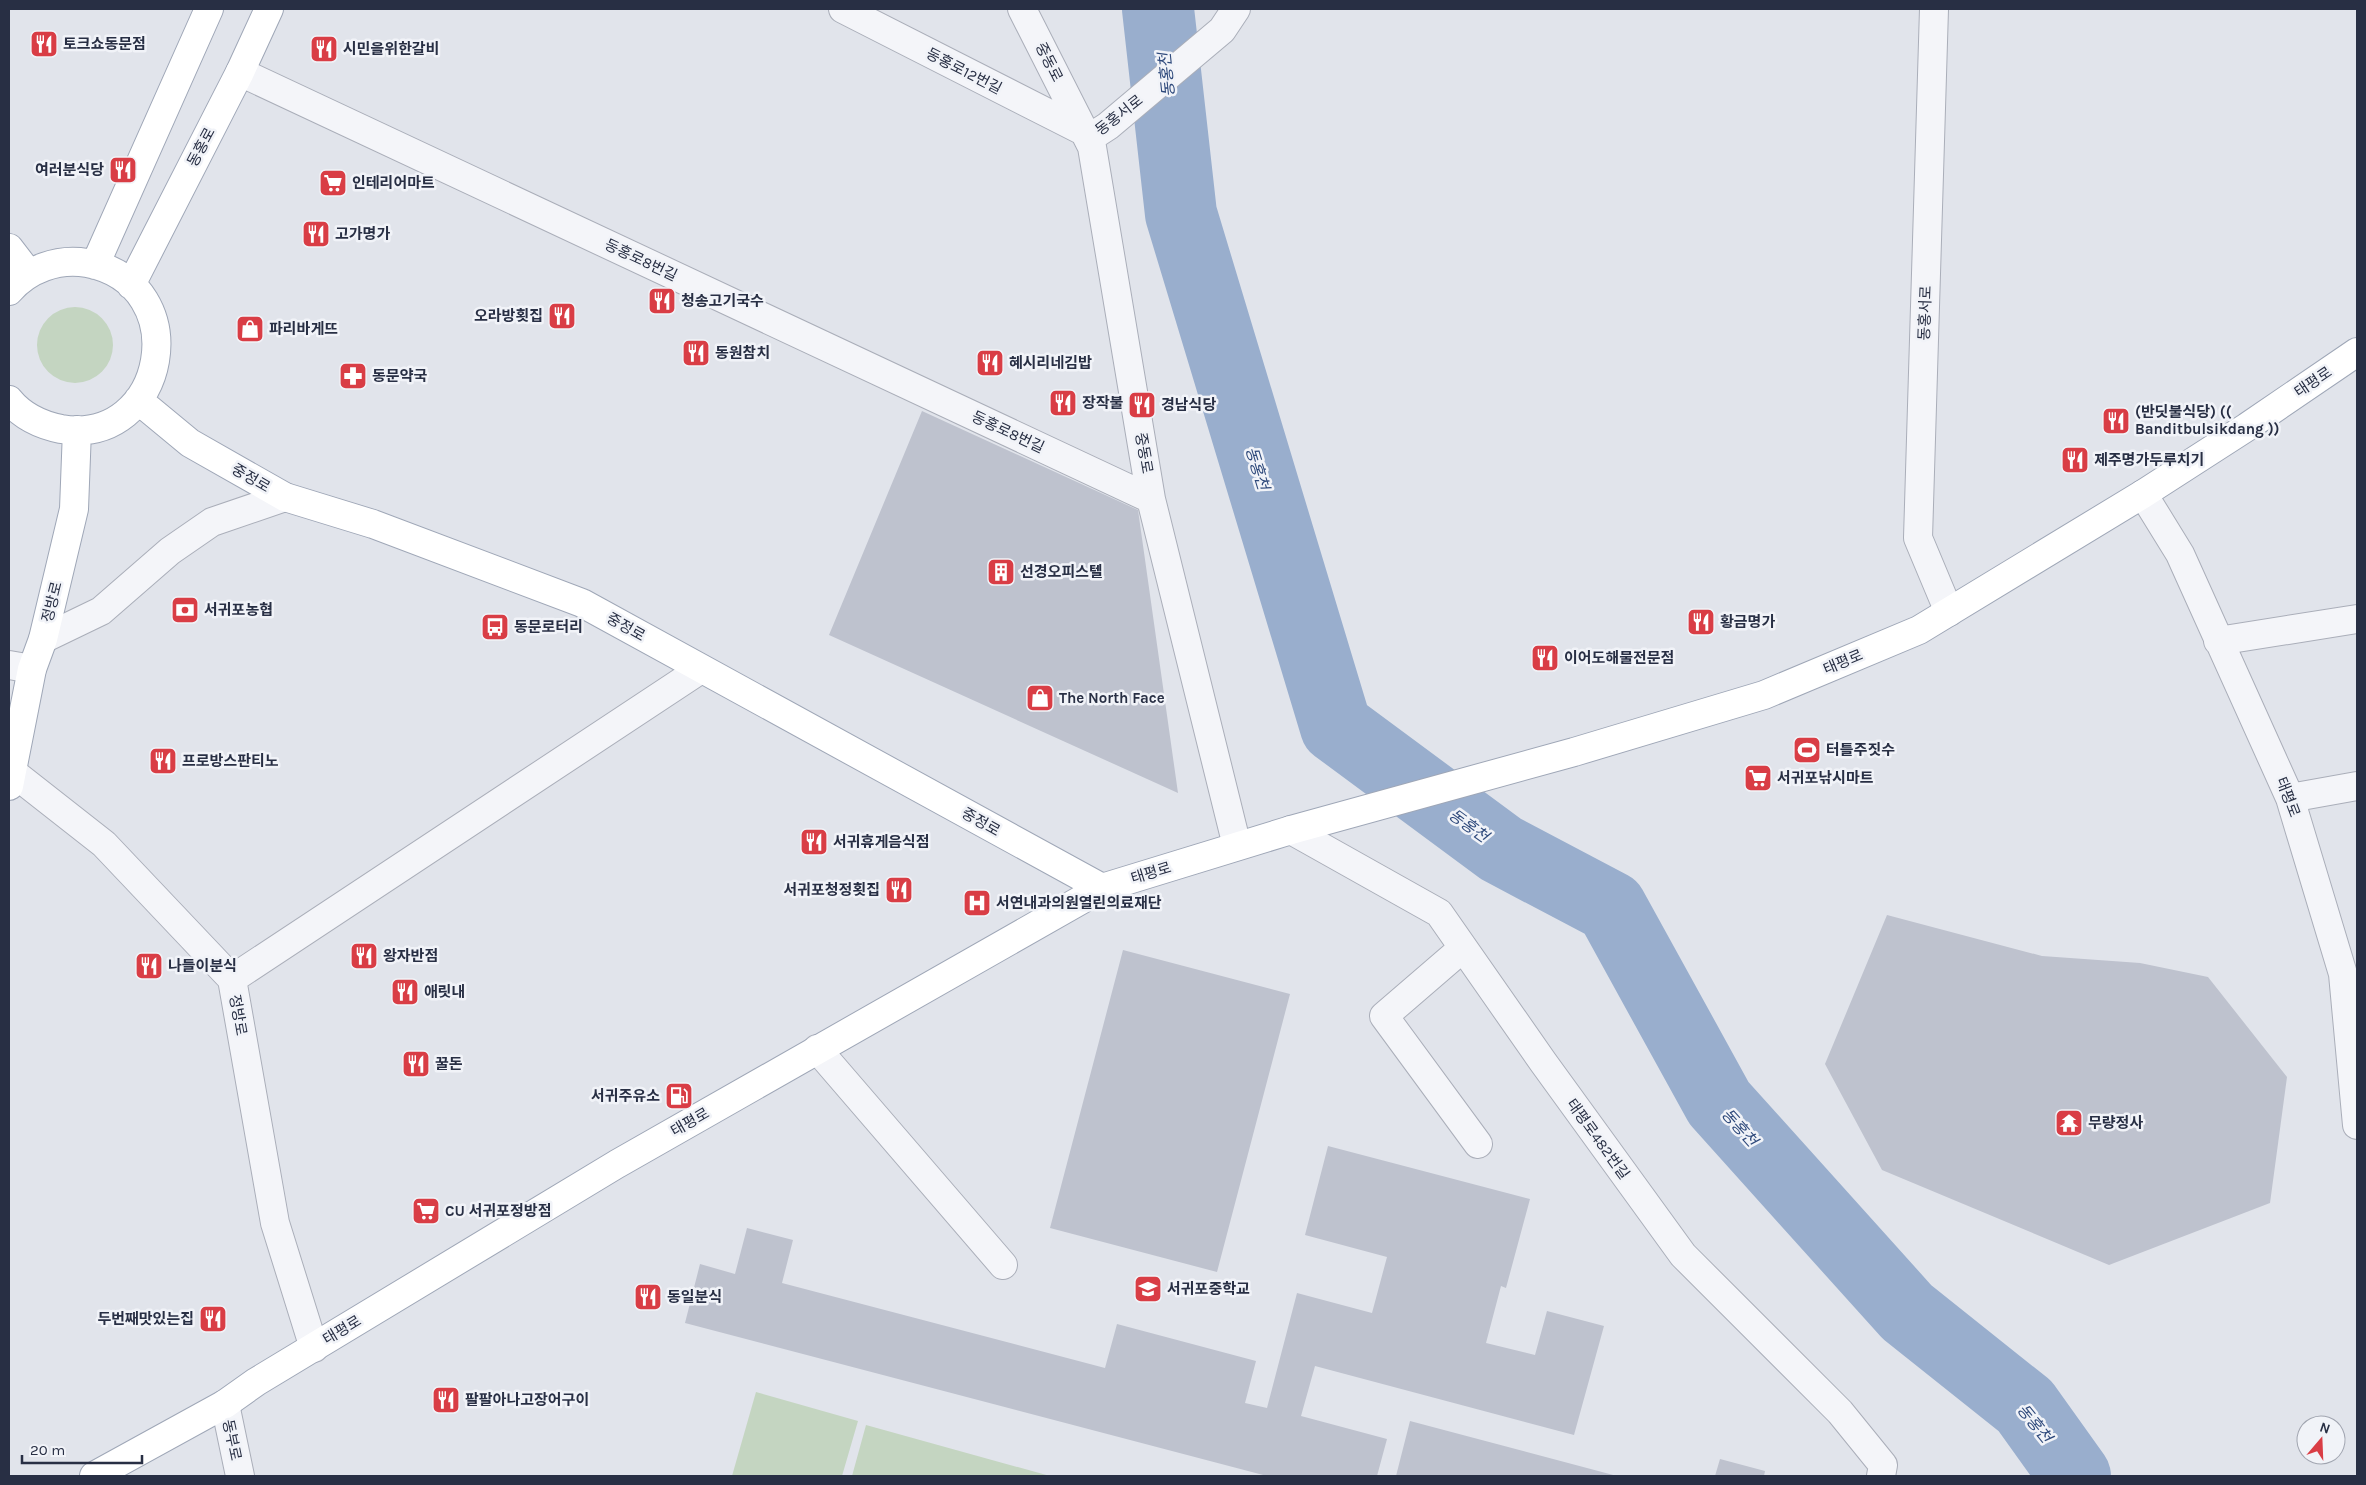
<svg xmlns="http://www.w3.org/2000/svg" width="2366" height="1485" viewBox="0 0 2366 1485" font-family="Karla,'Noto Sans KR',sans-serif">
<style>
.green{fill:#c4d5c1}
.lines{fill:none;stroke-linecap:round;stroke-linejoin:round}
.river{stroke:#99aecd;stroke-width:72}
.building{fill:#bec2ce}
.minor-casing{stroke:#aaaeb9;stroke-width:30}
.major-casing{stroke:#9fa7b7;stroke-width:30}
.minor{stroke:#f4f5f9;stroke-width:28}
.major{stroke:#fff;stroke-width:28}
.labels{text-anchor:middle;stroke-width:5;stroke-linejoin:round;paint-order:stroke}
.poi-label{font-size:15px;font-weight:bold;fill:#282f44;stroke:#f1f3f8;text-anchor:start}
.street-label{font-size:15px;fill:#282f44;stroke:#f1f3f8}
.water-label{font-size:16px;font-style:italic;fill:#2e497b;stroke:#f1f3f8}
</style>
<rect width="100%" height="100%" fill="#e1e4eb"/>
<path class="green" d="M37 345a38 38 0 1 1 76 0a38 38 0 1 1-76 0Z
M756,1392L858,1421L842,1476H732Z
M866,1425L1050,1476H852Z"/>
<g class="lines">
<path class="river" d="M1158,9L1181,214L1336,727L1501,849L1611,907L1719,1103L1907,1312L2025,1406L2075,1476"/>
</g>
<path class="building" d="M922,411L1138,510L1178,793L829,635Z
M1887,915L2042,956L2140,963L2208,977L2287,1077L2270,1203L2109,1265L1882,1170L1825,1064Z
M1123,950L1290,994L1217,1272L1050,1228Z
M1328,1146L1530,1199L1506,1288L1501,1286L1486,1343L1535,1355L1547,1311L1604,1326L1574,1435L1315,1366L1301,1416L1387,1439L1377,1476H1267L685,1323L700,1264L735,1274L747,1228L793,1240L782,1283L1105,1368L1117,1324L1256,1361L1245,1403L1267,1408L1297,1293L1372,1313L1387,1257L1305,1235Z
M1410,1421L1617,1476H1396Z
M1720,1459L1765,1471L1764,1476H1715Z"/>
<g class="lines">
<defs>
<path id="minor" d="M843,9L1085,132
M1022,9L1092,147L1151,499L1237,846
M1934,9L1918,538L1949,612
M240,72L1151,499
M1088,139L1108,126L1222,30L1236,9
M2143,494L2180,554L2290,798L2343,974L2357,1125
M43,639L101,611L170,551L212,522L285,497
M2218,641L2357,619
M9,665L32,669
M9,774L11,771L104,844L232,979L275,1223L314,1348
M2290,798L2357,786
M1291,830L1439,913L1543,1062L1683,1255L1840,1412L1883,1465L1881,1476
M1463,948L1384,1016L1478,1144
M232,979L701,669
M817,1049L1003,1265
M225,1404L240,1476"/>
<path id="major" d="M9,248L29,274
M95,265L209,9
M131,285L240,72L269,9
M9,291C28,269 58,258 87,263C197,284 167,447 61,429C41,425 22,416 9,400
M138,400L190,443L285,497L373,524L582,603L1102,888
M9,786L32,669L43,639L74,509L77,430
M94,1476L225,1404L256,1382L617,1164L1102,888L1291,830L1574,752L1764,695L1919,630L2143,494L2247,427L2357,352"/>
</defs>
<use href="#minor" class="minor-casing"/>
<use href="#major" class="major-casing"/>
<use href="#minor" class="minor"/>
<use href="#major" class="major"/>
</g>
<defs>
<symbol id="restaurant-square" viewBox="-11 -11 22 22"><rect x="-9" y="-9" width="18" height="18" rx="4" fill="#d93d45" stroke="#f1f3f8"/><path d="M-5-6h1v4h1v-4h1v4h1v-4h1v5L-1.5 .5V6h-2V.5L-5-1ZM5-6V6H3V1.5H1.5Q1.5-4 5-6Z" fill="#fff"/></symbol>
<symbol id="supermarket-square" viewBox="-11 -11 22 22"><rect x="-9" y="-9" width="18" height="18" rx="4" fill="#d93d45" stroke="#f1f3f8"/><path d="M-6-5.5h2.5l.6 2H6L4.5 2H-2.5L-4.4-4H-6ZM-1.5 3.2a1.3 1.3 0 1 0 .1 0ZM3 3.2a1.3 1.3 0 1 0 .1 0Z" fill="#fff"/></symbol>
<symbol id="shop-square" viewBox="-11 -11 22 22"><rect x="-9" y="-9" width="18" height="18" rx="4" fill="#d93d45" stroke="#f1f3f8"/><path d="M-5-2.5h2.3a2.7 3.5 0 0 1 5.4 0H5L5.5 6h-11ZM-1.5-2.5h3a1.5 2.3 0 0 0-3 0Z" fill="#fff"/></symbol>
<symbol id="pharmacy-square" viewBox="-11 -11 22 22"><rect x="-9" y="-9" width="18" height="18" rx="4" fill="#d93d45" stroke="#f1f3f8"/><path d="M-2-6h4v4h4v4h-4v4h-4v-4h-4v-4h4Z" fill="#fff"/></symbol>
<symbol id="building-square" viewBox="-11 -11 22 22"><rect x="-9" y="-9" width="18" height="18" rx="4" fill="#d93d45" stroke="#f1f3f8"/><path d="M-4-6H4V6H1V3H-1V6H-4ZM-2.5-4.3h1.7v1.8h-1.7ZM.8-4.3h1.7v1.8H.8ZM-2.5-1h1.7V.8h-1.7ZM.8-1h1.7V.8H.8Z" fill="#fff"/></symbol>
<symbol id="bank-square" viewBox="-11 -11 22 22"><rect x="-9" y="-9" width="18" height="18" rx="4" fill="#d93d45" stroke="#f1f3f8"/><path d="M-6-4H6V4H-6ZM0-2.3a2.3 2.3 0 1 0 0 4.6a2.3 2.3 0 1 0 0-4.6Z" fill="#fff"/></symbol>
<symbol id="bus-square" viewBox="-11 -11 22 22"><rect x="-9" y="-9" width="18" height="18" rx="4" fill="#d93d45" stroke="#f1f3f8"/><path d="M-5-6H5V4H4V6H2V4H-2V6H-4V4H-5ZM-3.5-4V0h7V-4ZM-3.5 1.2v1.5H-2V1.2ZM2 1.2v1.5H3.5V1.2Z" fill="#fff"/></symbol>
<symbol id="stadium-square" viewBox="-11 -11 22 22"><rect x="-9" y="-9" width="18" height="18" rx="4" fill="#d93d45" stroke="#f1f3f8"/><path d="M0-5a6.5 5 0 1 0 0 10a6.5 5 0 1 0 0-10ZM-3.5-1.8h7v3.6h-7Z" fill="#fff"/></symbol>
<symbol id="hospital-square" viewBox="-11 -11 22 22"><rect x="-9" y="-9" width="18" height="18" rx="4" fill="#d93d45" stroke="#f1f3f8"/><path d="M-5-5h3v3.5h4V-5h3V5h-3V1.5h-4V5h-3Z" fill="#fff"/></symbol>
<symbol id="fuel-square" viewBox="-11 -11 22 22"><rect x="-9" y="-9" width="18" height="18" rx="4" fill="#d93d45" stroke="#f1f3f8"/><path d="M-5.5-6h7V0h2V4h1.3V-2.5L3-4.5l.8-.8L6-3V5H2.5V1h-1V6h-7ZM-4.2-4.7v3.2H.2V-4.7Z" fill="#fff"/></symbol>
<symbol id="temple-square" viewBox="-11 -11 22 22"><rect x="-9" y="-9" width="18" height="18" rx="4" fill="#d93d45" stroke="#f1f3f8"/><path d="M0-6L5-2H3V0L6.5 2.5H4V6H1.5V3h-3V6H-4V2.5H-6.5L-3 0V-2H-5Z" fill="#fff"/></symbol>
<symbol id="school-square" viewBox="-11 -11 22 22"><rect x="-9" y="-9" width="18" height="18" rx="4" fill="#d93d45" stroke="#f1f3f8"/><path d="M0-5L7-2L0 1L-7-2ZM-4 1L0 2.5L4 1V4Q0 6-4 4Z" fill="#fff"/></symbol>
</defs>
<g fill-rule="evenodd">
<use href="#restaurant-square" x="28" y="28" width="32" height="32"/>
<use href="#restaurant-square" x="308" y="33" width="32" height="32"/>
<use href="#restaurant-square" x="107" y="154" width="32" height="32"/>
<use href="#supermarket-square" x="317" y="167" width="32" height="32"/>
<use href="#restaurant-square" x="300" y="218" width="32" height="32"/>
<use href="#restaurant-square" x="646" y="285" width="32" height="32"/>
<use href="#restaurant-square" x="546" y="300" width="32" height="32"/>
<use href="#shop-square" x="234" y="313" width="32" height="32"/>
<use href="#restaurant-square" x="680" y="337" width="32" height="32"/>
<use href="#restaurant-square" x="974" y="347" width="32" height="32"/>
<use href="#pharmacy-square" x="337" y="360" width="32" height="32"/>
<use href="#restaurant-square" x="1047" y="387" width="32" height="32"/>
<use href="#restaurant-square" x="1126" y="389" width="32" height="32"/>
<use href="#restaurant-square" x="2100" y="405" width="32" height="32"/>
<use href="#restaurant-square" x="2059" y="444" width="32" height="32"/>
<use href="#building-square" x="985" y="556" width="32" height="32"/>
<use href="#bank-square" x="169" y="594" width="32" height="32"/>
<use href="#restaurant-square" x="1685" y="606" width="32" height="32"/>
<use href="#bus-square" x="479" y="611" width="32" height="32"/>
<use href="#restaurant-square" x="1529" y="642" width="32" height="32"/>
<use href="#shop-square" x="1024" y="682" width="32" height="32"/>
<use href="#stadium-square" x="1791" y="734" width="32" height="32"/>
<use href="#restaurant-square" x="147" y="745" width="32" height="32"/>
<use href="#supermarket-square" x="1742" y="762" width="32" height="32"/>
<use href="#restaurant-square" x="798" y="826" width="32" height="32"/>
<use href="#restaurant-square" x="883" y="874" width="32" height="32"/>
<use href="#hospital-square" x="961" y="887" width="32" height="32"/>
<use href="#restaurant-square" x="348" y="940" width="32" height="32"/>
<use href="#restaurant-square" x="133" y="950" width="32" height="32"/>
<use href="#restaurant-square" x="389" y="976" width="32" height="32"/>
<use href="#restaurant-square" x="400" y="1048" width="32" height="32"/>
<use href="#fuel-square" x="663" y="1080" width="32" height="32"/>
<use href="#temple-square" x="2053" y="1107" width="32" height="32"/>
<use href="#supermarket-square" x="410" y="1195" width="32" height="32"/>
<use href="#school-square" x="1132" y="1273" width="32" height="32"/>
<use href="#restaurant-square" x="632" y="1281" width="32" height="32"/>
<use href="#restaurant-square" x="197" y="1303" width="32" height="32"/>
<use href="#restaurant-square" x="430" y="1384" width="32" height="32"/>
</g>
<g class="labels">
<g class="poi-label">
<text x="63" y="49">토크쇼동문점</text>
<text x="343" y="54">시민을위한갈비</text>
<text x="104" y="175" text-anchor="end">여러분식당</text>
<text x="352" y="188">인테리어마트</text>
<text x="335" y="239">고가명가</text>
<text x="681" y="306">청송고기국수</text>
<text x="543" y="321" text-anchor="end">오라방횟집</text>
<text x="269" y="334">파리바게뜨</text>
<text x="715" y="358">동원참치</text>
<text x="1009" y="368">혜시리네김밥</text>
<text x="372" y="381">동문약국</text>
<text x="1082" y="408">장작불</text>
<text x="1161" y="410">경남식당</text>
<text x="2135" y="417">(반딧불식당) ((<tspan x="2135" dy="17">Banditbulsikdang ))</tspan></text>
<text x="2094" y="465">제주명가두루치기</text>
<text x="1020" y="577">선경오피스텔</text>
<text x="204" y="615">서귀포농협</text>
<text x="1720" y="627">황금명가</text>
<text x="514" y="632">동문로터리</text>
<text x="1564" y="663">이어도해물전문점</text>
<text x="1059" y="703">The North Face</text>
<text x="1826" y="755">터틀주짓수</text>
<text x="182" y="766">프로방스판티노</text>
<text x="1777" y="783">서귀포낚시마트</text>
<text x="833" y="847">서귀휴게음식점</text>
<text x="880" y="895" text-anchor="end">서귀포청정횟집</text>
<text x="996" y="908">서연내과의원열린의료재단</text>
<text x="383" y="961">왕자반점</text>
<text x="168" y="971">나들이분식</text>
<text x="424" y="997">애릿내</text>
<text x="435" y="1069">꿀돈</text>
<text x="660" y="1101" text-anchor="end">서귀주유소</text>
<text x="2088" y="1128">무량정사</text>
<text x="445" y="1216">CU 서귀포정방점</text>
<text x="1167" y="1294">서귀포중학교</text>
<text x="667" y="1302">동일분식</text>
<text x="194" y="1324" text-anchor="end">두번째맛있는집</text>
<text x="465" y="1405">팔팔아나고장어구이</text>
</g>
<g class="street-label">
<text transform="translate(1049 62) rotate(63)" y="5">중동로</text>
<text transform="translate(964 71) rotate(27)" y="5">동홍로12번길</text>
<text transform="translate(1119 115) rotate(-38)" y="5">동홍서로</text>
<text transform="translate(201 147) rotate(-62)" y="5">동홍로</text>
<text transform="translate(641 260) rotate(25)" y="5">동홍로8번길</text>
<text transform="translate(1925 313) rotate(-88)" y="5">동홍서로</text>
<text transform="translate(2313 382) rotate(-34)" y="5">태평로</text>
<text transform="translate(1008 432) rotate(25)" y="5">동홍로8번길</text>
<text transform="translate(1144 453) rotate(80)" y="5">중동로</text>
<text transform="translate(251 478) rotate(30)" y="5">중정로</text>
<text transform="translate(52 602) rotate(-76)" y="5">정방로</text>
<text transform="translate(626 627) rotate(29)" y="5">중정로</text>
<text transform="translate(1843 662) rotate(-23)" y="5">태평로</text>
<text transform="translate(2288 797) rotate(69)" y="5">태평로</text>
<text transform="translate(981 822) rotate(29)" y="5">중정로</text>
<text transform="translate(1151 873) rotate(-17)" y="5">태평로</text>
<text transform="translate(238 1015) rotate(80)" y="5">정방로</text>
<text transform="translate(690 1122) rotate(-30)" y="5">태평로</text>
<text transform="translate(1598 1139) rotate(54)" y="5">태평로482번길</text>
<text transform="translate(342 1330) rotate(-31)" y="5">태평로</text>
<text transform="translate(232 1440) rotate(78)" y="5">동부로</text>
</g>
<g class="water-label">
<text transform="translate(1166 75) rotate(-96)" y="6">동홍천</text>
<text transform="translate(1258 468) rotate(73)" y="6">동홍천</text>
<text transform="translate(1469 825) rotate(36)" y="6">동홍천</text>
<text transform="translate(1740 1127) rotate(48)" y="6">동홍천</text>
<text transform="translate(2035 1423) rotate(51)" y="6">동홍천</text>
</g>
</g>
<rect width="2366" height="1485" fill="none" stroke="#282f44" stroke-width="20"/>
<g transform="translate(2321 1440) rotate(19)"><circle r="24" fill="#f1f3f8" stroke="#a1a5b0"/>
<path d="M0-4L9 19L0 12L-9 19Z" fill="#d93d45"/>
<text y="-8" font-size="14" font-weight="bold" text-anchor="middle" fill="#282f44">N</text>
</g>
<path d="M22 1455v8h120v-8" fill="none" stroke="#282f44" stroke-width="2.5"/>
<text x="30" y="1455" font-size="15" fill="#282f44" stroke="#f1f3f8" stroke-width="4" paint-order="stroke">20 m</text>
</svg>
